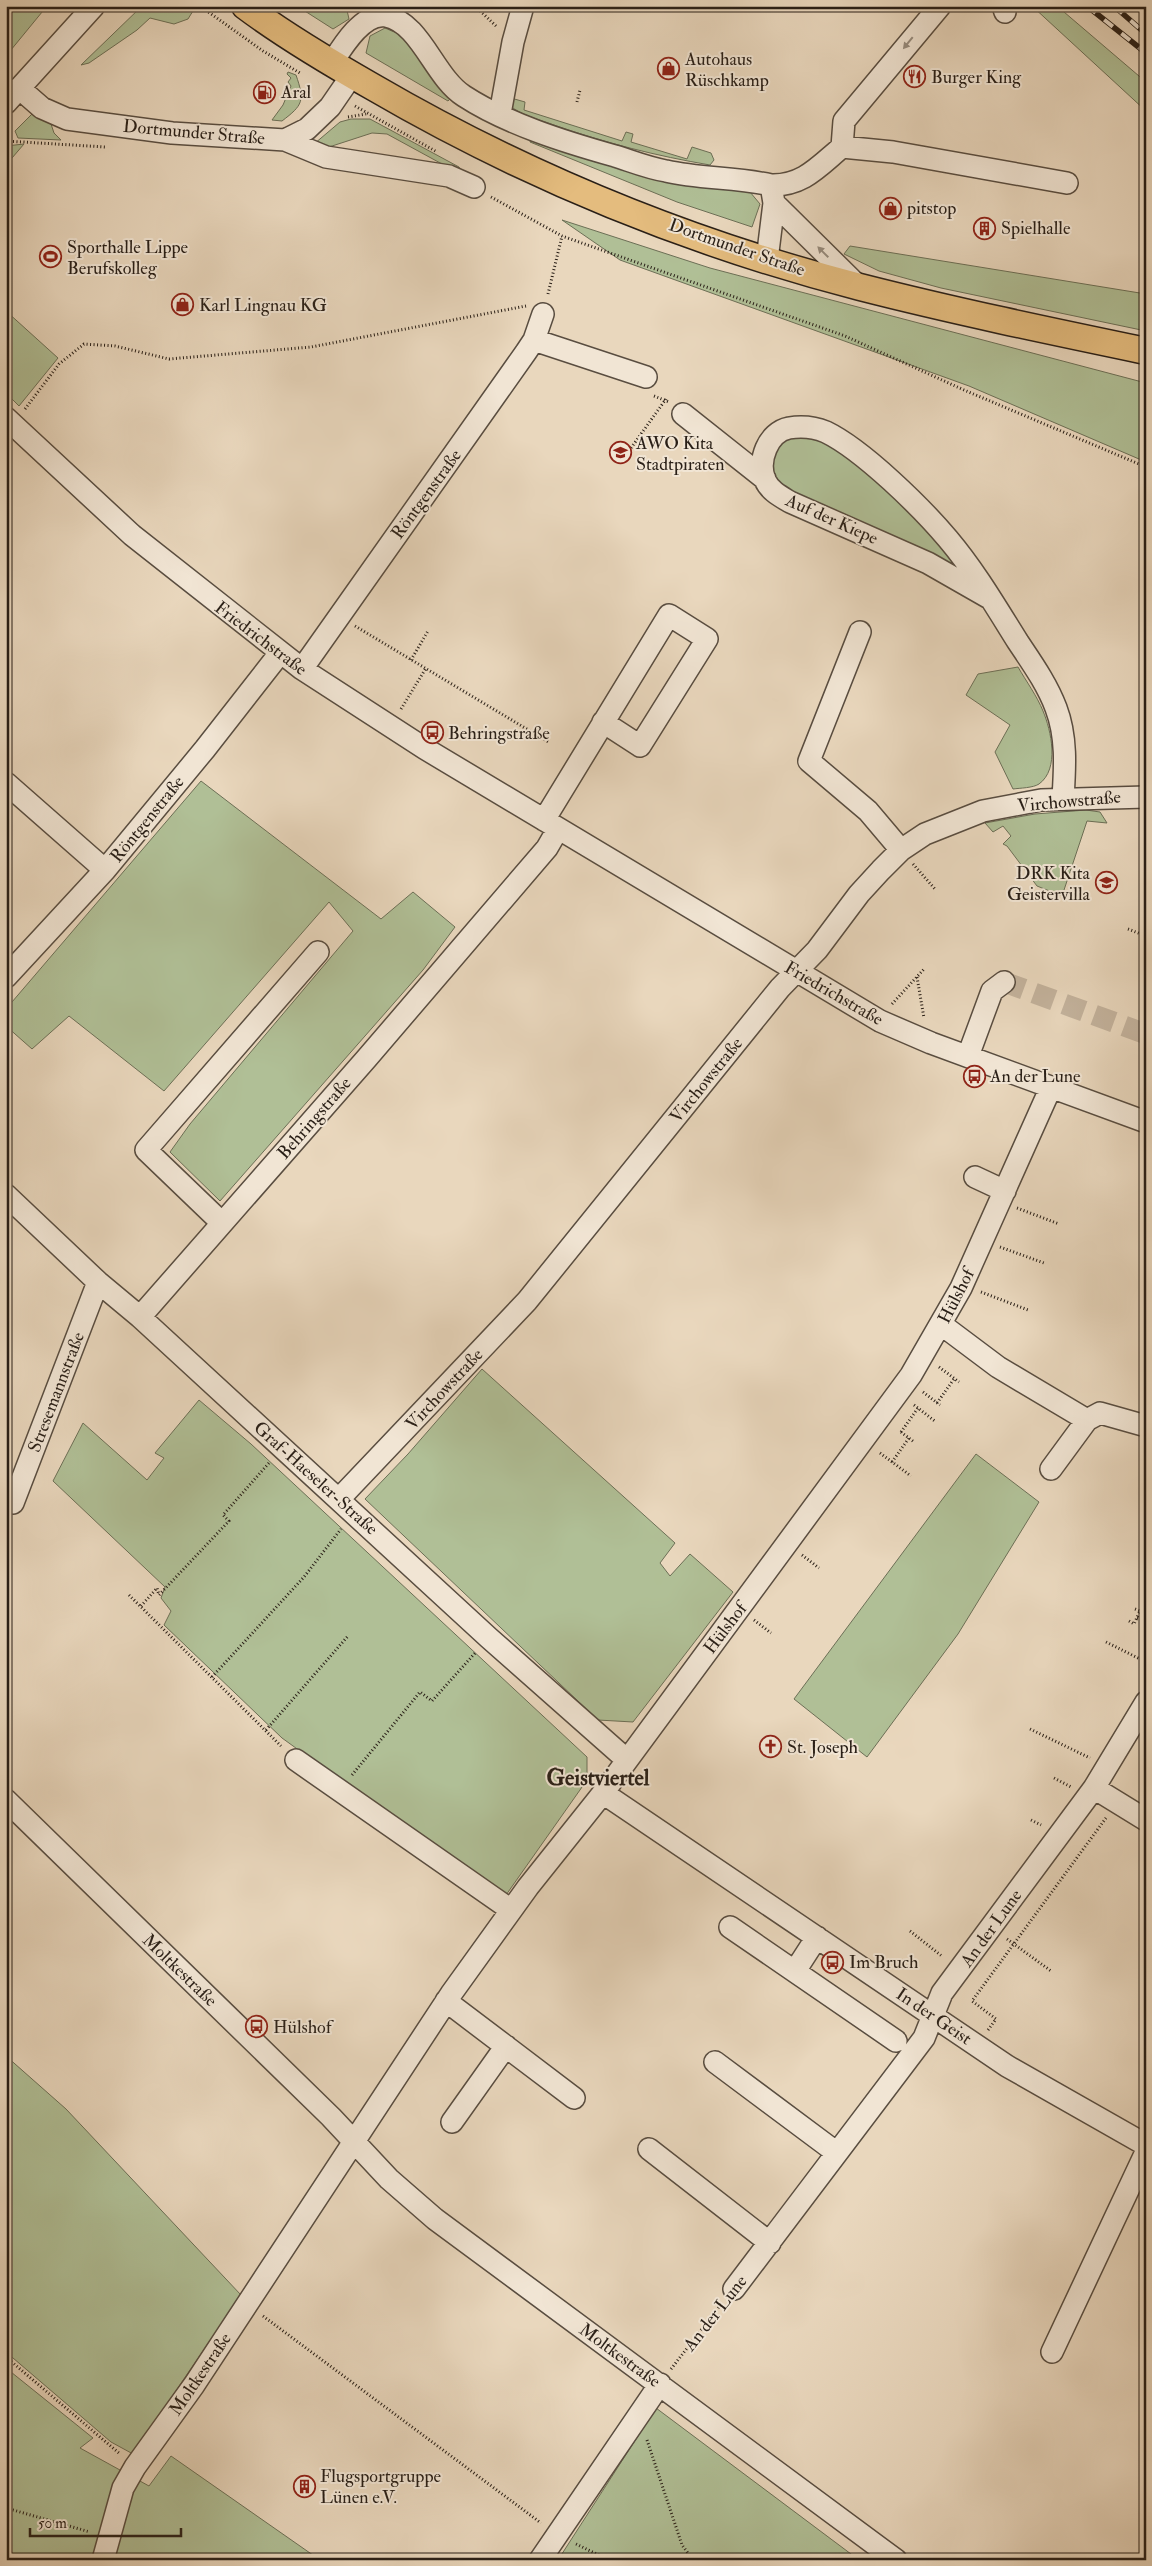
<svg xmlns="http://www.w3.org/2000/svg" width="1152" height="2566" viewBox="0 0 1152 2566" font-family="'IM FELL Double Pica',serif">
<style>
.green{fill:#b0bf96;stroke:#6c6f56}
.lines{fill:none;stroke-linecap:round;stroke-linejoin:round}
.minor-tunnel{stroke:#c3b29c;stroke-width:21;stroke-dasharray:21 11;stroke-linecap:butt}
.minor-casing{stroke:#594d40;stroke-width:24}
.major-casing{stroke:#291f17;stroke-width:29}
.path{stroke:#291f17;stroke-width:3;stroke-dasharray:1 2.5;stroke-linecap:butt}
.minor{stroke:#f1e5d4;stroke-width:21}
.major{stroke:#e4bc7e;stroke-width:26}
.rail-casing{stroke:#291f17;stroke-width:5.5}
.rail{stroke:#f1e5d4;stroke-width:4;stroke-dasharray:11;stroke-linecap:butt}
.oneway{fill:#978c7f}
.labels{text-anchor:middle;stroke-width:4;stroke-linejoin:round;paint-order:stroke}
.poi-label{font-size:18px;fill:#291f17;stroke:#f1e5d4;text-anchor:start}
.street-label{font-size:18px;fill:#291f17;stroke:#f1e5d4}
.district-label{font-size:22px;font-weight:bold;fill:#291f17;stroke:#f1e5d4}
</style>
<rect width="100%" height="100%" fill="#e9d7bd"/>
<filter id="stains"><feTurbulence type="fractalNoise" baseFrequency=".004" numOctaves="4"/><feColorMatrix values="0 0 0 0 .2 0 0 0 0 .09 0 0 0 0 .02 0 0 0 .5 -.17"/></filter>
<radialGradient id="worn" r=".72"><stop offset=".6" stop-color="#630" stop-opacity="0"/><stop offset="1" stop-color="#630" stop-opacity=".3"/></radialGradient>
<path class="green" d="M6,6L44,8L47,6L6,56Z
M142,6H196L188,19L174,24L150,18L137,30L89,63L81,65Z
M297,6H321L324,10L328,6H346L349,19L333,29Z
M1032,6H1057L1146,82V111Z
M385,28L401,35L453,96L448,101L366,53L370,36Z
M288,72L296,75C305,101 303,105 282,121L272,120L283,105L291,86L288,82L291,78L287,74Z
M511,98L525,102L524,110L622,141L626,132L633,134L631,142L687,159L692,147L711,153L714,160L710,165C657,156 605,143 554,125C538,119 522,116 509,105Z
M36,110L50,121L54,133L61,140L18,138L15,131Z
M351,119H370L459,167L468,182L444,168L442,164L387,134L372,133L329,147L314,144L340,122Z
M532,135L745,186L760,204L752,227L677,202L530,142Z
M24,144L6,165V146Z
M562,220L710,268L1146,383V462L969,386L620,260Z
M850,246L1146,294V331L941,288L879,271L844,254Z
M6,311L58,358L19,406L6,393Z
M821,436L904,501L962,571L777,486C767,467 769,452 784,437Z
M1018,667C1026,681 1037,696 1043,711C1051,730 1060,769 1039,784C1033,788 1020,788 1013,789L995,752L1010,725L966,695L978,674Z
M201,781L381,919L413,892L455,927L423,970L220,1201L170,1152L190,1124L353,931L329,902L164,1091L69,1016L32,1049L6,1026V1009Z
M1086,810L1100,812L1107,823L1087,821L1062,896L1037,886L1007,846L1003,844L1011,836L1003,826L993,832L985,823L1035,814Z
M482,1369L675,1543L660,1563L670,1576L690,1554L733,1592L633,1722L598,1720L365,1499L408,1454Z
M199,1400L251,1444L587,1757V1780L506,1895L455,1863L282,1738L164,1625L171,1611L161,1598L165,1587L53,1481L83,1423L147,1480L164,1458L155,1453Z
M976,1454L1039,1502L958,1634L867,1757L794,1699Z
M6,2056L66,2109L241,2295L133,2454L111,2442L6,2352Z
M6,2368L93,2438L80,2448L149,2486L171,2456L320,2560H6Z
M656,2408L859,2560H558Z"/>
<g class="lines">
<path class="minor-tunnel" d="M1004,982L1146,1034"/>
<defs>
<path id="minor" d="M1003,6L1005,12
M332,63C342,47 363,12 386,16C421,23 434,77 464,96C507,124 565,142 615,156C631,161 648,168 666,171C700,179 736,177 771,185L774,203L767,260
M19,88L42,108L67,119L172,133L285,140L307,129L330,107L352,75
M6,103L94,6
M500,114L513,42L523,6
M285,140L326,157L449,176L474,187
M842,147L844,121L940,6
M771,185C803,186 819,166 842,147L893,152L1067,183
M774,203L858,286
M534,340L646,377
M683,414L765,479
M6,418L132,535L302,669L424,748L880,1021L931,1043L1146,1122
M991,599L928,563L790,502C780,496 770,491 765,480C757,461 768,432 789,428C801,426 814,427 826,432C863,450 921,507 948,539C975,571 996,607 1018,642C1032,663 1047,684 1056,708C1067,737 1065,767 1063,798
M860,632L809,761L868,811L901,850
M302,669L526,352L534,340L543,314
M6,783L105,870
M544,820L669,615L707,639L640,746L603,722
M6,977L105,870L205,749L280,653
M968,1056L992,991L1004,982
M975,1177L1005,1191
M6,1195L98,1282L140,1317L489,1638L627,1760
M222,1223L146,1150L318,952
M140,1317L367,1058L547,848L558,829
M942,1325L998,1367L1087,1420L1100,1413L1146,1426
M1051,1469L1087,1420
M339,1499L527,1301L780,988L817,950L859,894L881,870L901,850L925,834L983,811L1041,800L1146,797
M13,1503L98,1282
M296,1760L511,1910
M1094,1788L1146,1820
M603,1793L1007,2066L1146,2145
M6,1800L331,2117L389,2179L435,2219L896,2560
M730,1927L896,2041
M795,1971L817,1937
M446,2001L574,2098
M715,2062L837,2153
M452,2122L506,2046
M649,2149L770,2243
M734,2289L924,2038L942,1993L1094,1788L1146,1702
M1052,2352L1146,2152
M103,2560L123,2488L135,2467L194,2385L451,1994L528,1887L603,1793L911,1375L961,1288L1051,1087
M540,2560L660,2384"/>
<path id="major" d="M245,6C285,36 329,62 373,87C524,175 690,243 860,287C954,311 1050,331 1146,351"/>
</defs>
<use href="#minor" class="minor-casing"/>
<use href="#major" class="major-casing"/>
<path class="path" d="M200,6L263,51L300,73
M475,6L496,26
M577,102L580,90
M355,106L437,152
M348,117L366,114
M6,141L105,147
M491,197L562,236L845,336L964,390L1146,467
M548,294L562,236
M654,396L669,402
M25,409L59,364L84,344L115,346L169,359L311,347L526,306
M631,448L666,399
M355,626L550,743
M411,660L428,631
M401,709L426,668
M913,864L935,889
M1128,929L1146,936
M917,977L924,1018
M892,1004L925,968
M1017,1208L1059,1224
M1000,1247L1044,1263
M981,1292L1028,1310
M939,1367L959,1382
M923,1392L940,1405
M937,1403L954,1379
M914,1405L936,1422
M901,1432L918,1408
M901,1432L914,1442
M880,1453L911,1476
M892,1462L909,1438
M6,1539L9,1523
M802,1555L819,1568
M129,1595L281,1746
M141,1606L157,1588L159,1595L229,1521L223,1515L269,1463
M1137,1618L1146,1621
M754,1620L771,1633
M1129,1621L1134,1624L1140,1611L1135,1609
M1106,1642L1146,1662
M212,1677L304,1577L341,1529
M1030,1729L1090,1758
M266,1730L348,1636
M352,1775L420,1692L432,1701L476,1652
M1054,1778L1071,1787
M1031,1820L1041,1825
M910,1931L943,1957
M1007,1939L1051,1971
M988,2030L996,2019L972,2001L1106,1818
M263,2316L541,2523
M6,2357L120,2454
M671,2369L722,2303
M647,2440L682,2545L693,2560
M6,2508L90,2532
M576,2544L609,2560"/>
<use href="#minor" class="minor"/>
<use href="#major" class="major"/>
<defs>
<path id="rail" d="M1087,6L1146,53
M1114,6L1146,34"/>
</defs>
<use href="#rail" class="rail-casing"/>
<use href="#rail" class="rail"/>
</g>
<defs><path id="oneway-solid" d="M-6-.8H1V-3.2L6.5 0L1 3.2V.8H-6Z" transform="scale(1.25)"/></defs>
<g class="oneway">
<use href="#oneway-solid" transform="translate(908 43) rotate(129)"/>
<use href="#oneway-solid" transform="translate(823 252) rotate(-135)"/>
</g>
<defs>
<symbol id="shop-ring" viewBox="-11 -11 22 22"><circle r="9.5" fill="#f1e5d4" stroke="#8f2418" stroke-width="1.5"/><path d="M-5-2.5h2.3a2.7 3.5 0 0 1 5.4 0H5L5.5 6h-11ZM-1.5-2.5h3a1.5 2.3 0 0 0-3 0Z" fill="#8f2418"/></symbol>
<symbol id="restaurant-ring" viewBox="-11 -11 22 22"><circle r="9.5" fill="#f1e5d4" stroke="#8f2418" stroke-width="1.5"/><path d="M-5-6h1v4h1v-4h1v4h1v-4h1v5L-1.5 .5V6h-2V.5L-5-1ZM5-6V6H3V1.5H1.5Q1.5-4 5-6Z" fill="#8f2418"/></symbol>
<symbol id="fuel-ring" viewBox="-11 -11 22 22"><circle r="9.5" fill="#f1e5d4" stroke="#8f2418" stroke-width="1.5"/><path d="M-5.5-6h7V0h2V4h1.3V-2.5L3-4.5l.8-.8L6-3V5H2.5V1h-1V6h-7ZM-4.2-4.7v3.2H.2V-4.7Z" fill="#8f2418"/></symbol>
<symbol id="building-ring" viewBox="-11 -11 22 22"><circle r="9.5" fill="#f1e5d4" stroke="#8f2418" stroke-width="1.5"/><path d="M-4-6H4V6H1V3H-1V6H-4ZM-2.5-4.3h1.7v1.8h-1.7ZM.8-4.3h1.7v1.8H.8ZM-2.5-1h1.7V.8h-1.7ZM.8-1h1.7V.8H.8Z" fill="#8f2418"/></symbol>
<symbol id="stadium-ring" viewBox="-11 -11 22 22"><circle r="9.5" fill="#f1e5d4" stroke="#8f2418" stroke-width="1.5"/><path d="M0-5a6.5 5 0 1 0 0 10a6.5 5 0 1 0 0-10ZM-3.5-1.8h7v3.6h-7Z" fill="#8f2418"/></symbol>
<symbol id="school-ring" viewBox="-11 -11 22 22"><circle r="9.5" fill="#f1e5d4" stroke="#8f2418" stroke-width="1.5"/><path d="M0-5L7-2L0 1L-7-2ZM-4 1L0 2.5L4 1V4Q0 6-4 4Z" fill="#8f2418"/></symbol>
<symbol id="bus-ring" viewBox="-11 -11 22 22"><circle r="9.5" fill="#f1e5d4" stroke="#8f2418" stroke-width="1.5"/><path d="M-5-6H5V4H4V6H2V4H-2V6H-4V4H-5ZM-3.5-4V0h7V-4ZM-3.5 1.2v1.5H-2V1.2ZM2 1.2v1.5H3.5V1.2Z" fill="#8f2418"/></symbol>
<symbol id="church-ring" viewBox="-11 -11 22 22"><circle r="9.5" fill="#f1e5d4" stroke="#8f2418" stroke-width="1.5"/><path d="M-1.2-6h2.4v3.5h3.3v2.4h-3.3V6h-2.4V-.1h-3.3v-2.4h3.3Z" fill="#8f2418"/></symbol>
</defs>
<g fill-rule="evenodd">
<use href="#shop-ring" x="656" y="56" width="25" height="25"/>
<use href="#restaurant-ring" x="902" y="64" width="25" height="25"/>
<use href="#fuel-ring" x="252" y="80" width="25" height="25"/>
<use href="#shop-ring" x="878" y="196" width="25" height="25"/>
<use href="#building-ring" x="972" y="216" width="25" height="25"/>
<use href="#stadium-ring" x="38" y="244" width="25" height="25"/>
<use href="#shop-ring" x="170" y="292" width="25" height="25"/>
<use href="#school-ring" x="608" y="440" width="25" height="25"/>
<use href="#bus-ring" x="420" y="720" width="25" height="25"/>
<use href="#school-ring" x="1094" y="870" width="25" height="25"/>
<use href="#bus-ring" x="962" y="1064" width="25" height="25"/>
<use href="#church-ring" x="758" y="1734" width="25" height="25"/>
<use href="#bus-ring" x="820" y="1950" width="25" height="25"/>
<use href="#bus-ring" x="244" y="2014" width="25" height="25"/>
<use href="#building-ring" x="292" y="2474" width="25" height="25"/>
</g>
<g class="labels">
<g class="poi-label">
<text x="685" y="65">Autohaus<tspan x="685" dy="21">Rüschkamp</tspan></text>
<text x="931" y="83">Burger King</text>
<text x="281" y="98">Aral</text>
<text x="907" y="214">pitstop</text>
<text x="1001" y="234">Spielhalle</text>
<text x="67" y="253">Sporthalle Lippe<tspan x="67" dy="21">Berufskolleg</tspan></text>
<text x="199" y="311">Karl Lingnau KG</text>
<text x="636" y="449">AWO Kita<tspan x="636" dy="21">Stadtpiraten</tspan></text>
<text x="448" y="739">Behringstraße</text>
<text x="1090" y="879" text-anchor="end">DRK Kita<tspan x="1090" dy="21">Geistervilla</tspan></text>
<text x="990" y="1082">An der Lune</text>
<text x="787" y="1753">St. Joseph</text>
<text x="849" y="1968">Im Bruch</text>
<text x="273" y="2033">Hülshof</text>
<text x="320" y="2482">Flugsportgruppe<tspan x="320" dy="21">Lünen e.V.</tspan></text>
</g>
<g class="street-label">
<text transform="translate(194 132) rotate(5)" y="6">Dortmunder Straße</text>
<text transform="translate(737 247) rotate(19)" y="6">Dortmunder Straße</text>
<text transform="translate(426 494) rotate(-54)" y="6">Röntgenstraße</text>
<text transform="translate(832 519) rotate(24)" y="6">Auf der Kiepe</text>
<text transform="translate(261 638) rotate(37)" y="6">Friedrichstraße</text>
<text transform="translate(1069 801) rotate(-5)" y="6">Virchowstraße</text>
<text transform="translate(147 819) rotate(-51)" y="6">Röntgenstraße</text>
<text transform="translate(834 993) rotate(30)" y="6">Friedrichstraße</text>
<text transform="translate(706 1080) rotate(-51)" y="6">Virchowstraße</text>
<text transform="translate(314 1118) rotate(-49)" y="6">Behringstraße</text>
<text transform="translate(956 1296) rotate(-63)" y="6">Hülshof</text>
<text transform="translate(444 1389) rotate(-47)" y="6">Virchowstraße</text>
<text transform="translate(56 1392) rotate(-69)" y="6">Stresemannstraße</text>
<text transform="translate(316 1478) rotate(42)" y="6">Graf-Haeseler-Straße</text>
<text transform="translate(725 1628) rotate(-53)" y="6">Hülshof</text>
<text transform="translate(991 1928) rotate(-54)" y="6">An der Lune</text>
<text transform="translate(180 1970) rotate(44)" y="6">Moltkestraße</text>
<text transform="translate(934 2016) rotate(34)" y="6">In der Geist</text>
<text transform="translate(715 2313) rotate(-52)" y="6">An der Lune</text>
<text transform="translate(620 2355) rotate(36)" y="6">Moltkestraße</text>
<text transform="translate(200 2374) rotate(-56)" y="6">Moltkestraße</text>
</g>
<g class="district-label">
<text x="598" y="1785">Geistviertel</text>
</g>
</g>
<rect width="1152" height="2566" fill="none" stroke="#e9d7bd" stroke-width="25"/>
<rect x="8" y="8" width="1137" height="2551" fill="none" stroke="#291f17" stroke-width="2.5"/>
<rect x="12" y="12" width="1127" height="2541" fill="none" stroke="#291f17"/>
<path d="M30 2528v8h151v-8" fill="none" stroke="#291f17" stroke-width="2.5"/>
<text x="38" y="2528" font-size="15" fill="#291f17" stroke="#f1e5d4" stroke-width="4" paint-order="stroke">50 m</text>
<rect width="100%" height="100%" filter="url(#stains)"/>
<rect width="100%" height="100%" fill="url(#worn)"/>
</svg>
